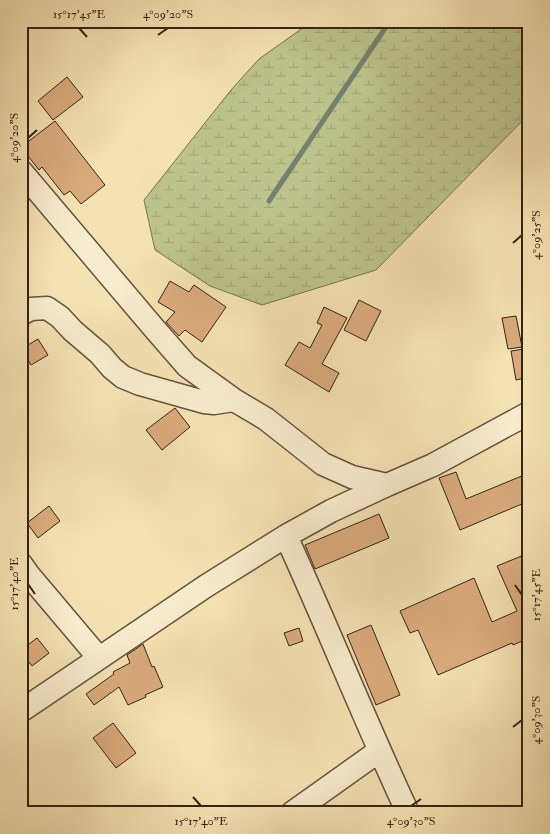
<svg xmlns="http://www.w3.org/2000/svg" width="550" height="834" viewBox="0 0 550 834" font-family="'IM FELL Double Pica',serif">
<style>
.wetland{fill:url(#wetland-marsh);stroke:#787350}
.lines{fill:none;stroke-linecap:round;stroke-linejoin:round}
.stream{stroke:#73816d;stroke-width:5}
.building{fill:#daab7d;stroke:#352315}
.minor-casing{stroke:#65533c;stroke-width:25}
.minor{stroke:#f8ecce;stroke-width:22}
.ticks{fill:none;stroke:#352315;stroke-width:2}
.neatline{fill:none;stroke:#352315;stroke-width:2}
.ticks-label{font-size:12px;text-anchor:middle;fill:#352315}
</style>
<defs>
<pattern id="wetland-marsh" width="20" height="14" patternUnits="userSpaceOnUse" patternTransform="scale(1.25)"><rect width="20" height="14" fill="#bcc38c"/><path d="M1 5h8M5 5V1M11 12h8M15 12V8" fill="none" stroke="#a2a778"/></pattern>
</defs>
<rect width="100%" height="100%" fill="#f5e2b3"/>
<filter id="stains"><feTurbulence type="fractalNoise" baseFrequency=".004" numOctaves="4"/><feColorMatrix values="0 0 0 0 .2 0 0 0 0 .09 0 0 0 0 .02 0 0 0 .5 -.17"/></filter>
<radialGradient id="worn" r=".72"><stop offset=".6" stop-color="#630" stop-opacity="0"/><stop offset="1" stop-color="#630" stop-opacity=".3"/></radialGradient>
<path class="wetland" d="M308,21H529V114L376,270L262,305L210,286L155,250L144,200L231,90L259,59L304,27Z"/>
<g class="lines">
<path class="stream" d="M269,201L390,21"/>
</g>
<path class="building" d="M67,77L83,97L53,120L38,101Z
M55,121L105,185L81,204L70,191L64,195L42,167L39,170L21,147Z
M170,281L189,292L194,285L226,307L202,342L185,330L179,336L166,322L175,312L158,302Z
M359,300L381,311L366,341L344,330Z
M324,307L347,318L322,364L339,373L329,392L285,365L299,342L310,348L322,325L317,323Z
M516,316L522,347L508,349L502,318Z
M38,339L48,355L31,365L21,349Z
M524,349L529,377L516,380L511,351Z
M175,408L190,427L162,450L146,430Z
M456,472L466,499L529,473V501L460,530L439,478Z
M49,506L60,521L38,538L27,523Z
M379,514L389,538L315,569L305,545Z
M529,553V638L513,645L512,643L438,675L418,630L410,633L400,611L474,578L492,622L517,611L497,566Z
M371,625L400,695L376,705L347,635Z
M299,628L303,641L289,646L284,633Z
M37,638L49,653L32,666L21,652V650Z
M143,644L152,667L154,666L163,687L145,695L146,697L128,705L119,687L94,705L86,694L114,674L113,672L130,663L127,655Z
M113,723L136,753L116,768L93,738Z"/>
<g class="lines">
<defs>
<path id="minor" d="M21,171L153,327L187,366L234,400L266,419L323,464L352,477L387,485
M21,314L31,309L47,308L60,317L73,331L100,354L112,368L123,377L140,384L204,402L214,403L234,400
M286,536C328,628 365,721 408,813
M21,564L28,574L99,658
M21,711L206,586L286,536L331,511L387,485L433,465L529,413
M292,813L379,751"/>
</defs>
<use href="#minor" class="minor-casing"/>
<use href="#minor" class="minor"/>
</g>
<path class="ticks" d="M79,28L87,37M158,35L168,28M28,138L37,130M513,243L522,235M28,584L35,594M515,585L522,595M513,727L522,720M193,797L201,806M411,806L421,799"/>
<rect width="550" height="834" fill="none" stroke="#f5e2b3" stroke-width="55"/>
<rect x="28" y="28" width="494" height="778" class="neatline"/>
<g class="ticks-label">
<text x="79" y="18">15°17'45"E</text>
<text x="168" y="18">4°09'20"S</text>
<text transform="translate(14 138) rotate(-90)" y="4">4°09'20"S</text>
<text transform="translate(536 235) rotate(-90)" y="4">4°09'25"S</text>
<text transform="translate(14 584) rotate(-90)" y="4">15°17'40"E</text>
<text transform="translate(536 595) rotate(-90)" y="4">15°17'45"E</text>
<text transform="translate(536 720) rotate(-90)" y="4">4°09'30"S</text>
<text x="201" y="825">15°17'40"E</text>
<text x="411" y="825">4°09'30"S</text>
</g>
<rect width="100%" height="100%" filter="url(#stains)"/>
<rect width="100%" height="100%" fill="url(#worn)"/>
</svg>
